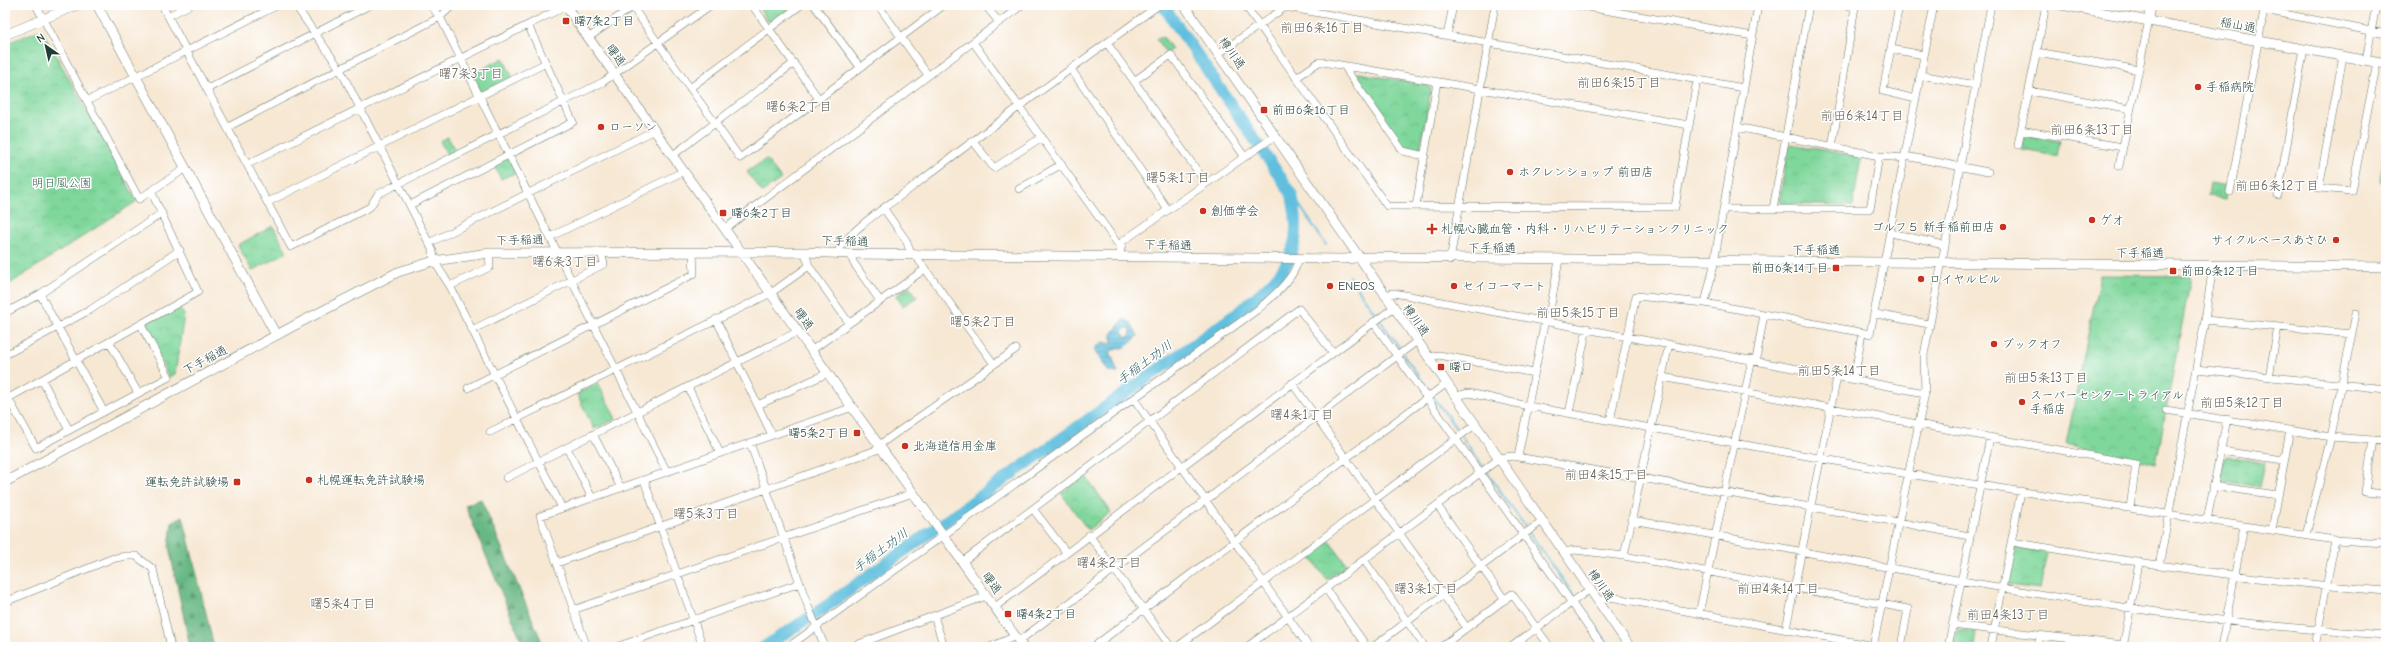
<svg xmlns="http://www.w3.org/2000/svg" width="2391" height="652" viewBox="0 0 2391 652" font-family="'Comic Neue','Klee One',sans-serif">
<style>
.forest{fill:url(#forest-firs);stroke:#437a5c}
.park{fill:url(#park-crowns);stroke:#4f8a68}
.water{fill:url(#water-rules);stroke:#407e89;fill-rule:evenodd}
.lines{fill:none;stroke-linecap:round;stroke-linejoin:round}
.stream{stroke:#60bfde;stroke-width:2}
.river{stroke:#60bfde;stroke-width:12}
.street-casing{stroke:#6b796c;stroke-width:8}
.secondary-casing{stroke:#6b796c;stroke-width:10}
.street{stroke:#fff;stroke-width:7}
.secondary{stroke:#fff;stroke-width:9}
.poi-dot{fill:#c8321e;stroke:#fff;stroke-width:1.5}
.labels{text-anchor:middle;stroke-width:3;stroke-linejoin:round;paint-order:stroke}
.poi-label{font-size:12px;fill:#1f3d34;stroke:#fff;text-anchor:start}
.street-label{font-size:12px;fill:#1f3d34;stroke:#fff}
.park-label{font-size:12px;fill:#37644e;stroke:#fff}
.neighbourhood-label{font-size:13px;fill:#666358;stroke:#fff}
.water-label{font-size:13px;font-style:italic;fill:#326467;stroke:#fff}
</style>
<defs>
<pattern id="forest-firs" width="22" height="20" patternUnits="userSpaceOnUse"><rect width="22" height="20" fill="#67b883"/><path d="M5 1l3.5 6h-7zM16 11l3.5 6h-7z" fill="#54976c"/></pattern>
<pattern id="park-crowns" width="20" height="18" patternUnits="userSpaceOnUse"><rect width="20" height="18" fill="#7fd79b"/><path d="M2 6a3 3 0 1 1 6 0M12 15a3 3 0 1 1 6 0" fill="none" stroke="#6db986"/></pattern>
<pattern id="water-rules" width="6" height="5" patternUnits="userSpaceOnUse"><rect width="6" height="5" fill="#60bfde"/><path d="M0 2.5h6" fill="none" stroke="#4f9cb5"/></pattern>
</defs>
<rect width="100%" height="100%" fill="#fff"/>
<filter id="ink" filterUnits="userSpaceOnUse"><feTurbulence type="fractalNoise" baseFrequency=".025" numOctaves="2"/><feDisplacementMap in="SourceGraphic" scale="8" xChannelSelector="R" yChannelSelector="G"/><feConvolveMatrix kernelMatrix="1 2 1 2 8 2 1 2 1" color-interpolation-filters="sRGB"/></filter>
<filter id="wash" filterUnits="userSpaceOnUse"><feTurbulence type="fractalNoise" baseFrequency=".012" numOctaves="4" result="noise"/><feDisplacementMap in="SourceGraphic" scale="16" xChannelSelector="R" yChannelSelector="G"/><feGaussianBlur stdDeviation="0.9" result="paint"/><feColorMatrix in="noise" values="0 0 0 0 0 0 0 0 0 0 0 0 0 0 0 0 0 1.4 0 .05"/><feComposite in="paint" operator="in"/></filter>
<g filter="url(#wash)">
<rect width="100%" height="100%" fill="#f7e8d4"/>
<path class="forest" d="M481,499L544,647H524L465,505Z
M183,516L214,647H190L169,547L172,522Z"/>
<path class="park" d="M757,5H791L792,7L772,22L768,21Z
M37,31L43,32L137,201L5,287V44Z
M1160,37L1164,38L1172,49L1166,53L1156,39Z
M503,58L514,80L479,97L469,76Z
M1360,73L1429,86L1431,90L1420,150L1403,146L1352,75Z
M2028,136L2060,141L2057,156L2022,150L2025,138Z
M448,137L457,155L449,159L440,141Z
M1791,144L1861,157L1853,206L1781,204L1779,201L1789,146Z
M2386,146V182L2380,181Z
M508,155L517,172L501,179L493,163Z
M766,159L781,179L762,192L747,172Z
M2210,183L2227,186L2225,199L2208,196Z
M273,226L287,252L252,271L238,245Z
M2100,275L2191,276L2156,464L2066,444Z
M909,286L917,297L903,306L896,296Z
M177,304L184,315L175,374L169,377L141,325Z
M598,383L616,419L594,429L577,394Z
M2227,456L2265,463L2260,487L2221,481L2224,458Z
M1085,475L1111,512L1088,530L1061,493Z
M1328,539L1347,565L1327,580L1308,554Z
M2017,548L2047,552L2040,589L2009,585L2008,582L2015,549Z
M1960,629L1977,632L1975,646L1954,645L1957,631Z"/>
<path class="water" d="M1124,319L1131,323L1138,336L1126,347L1110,351L1118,373L1109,372L1095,352V348L1103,342L1112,344V334ZM1125,328H1129L1131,331L1130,336L1126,337L1122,332Z"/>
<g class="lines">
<path class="stream" d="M1292,194L1326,245
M1349,276L1401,350
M1403,354L1431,393
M1433,396L1460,434
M1462,437L1575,597
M1578,601L1610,647"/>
<path class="river" d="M764,647L818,612L1235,315C1264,290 1298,268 1296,224C1296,214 1293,204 1292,194L1163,5"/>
</g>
</g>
<g filter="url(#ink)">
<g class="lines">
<defs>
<path id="street" d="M36,5L139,199L186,168
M162,5L291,247L370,207L378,194L603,82L711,5
M295,5L340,69L433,251L434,261L450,286L562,508
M430,5L440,17L667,472
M631,5L740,158L944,5
M752,5L819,99
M814,5L860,67
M878,5L928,75
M985,5L999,22
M1245,5L1387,206L1675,207L1697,80
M1576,5L1753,36
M1899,5L1883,91L1916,99
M2264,10L2386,34
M168,16L190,5
M1447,36L1453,5
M588,38L635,5
M973,42L1120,247
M1107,43L1206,183
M1891,49L1924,55
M2037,52L2139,70
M1218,54L1284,8H1291L1744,88
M2343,56L2319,188L2352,191L2377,62
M2366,60L2376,5
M1345,66L1349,74L1403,151L1425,156
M1071,69L1168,210
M1921,75L1975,85
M1296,78L1319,62H1323L1689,125
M1134,81L1171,55L1245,157
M690,88L801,5
M207,89L370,5
M2029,91L2131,109
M87,101L278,5
M228,127L440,17L453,5
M1737,127L1879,156L1905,158
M2021,130L2123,147
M973,141L994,168L1042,137
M2018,145L2046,5
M1832,147L1855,7L1847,5
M673,155L794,63
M1905,156L1988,172
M248,164L566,6
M2119,166L2149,20
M1019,189L1062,164
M2230,192L2265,5
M2278,195L2304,49
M268,202L546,63
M410,205L573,122L528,25
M1416,206L1437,82
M884,209L906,240L911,254
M1723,209H1870L1879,156
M1773,209L1809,5
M726,228L1022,5
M1891,233L1944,245
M550,237L684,171
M429,243L655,130
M805,252L809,266L849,323
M837,254C846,231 895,201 915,185C996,123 1077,64 1159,5
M851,254L853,262L880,301
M915,255L994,364
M1119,256L1123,241L1275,136
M1450,260L1495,5
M450,286L490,267L489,253
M40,294L104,412
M1384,295L1394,293L1925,393
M1705,303L1713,269L1758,5
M5,313L40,294L162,213
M1876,314L1929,324
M716,319L772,435
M2205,320L2352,334
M1548,321L1559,260
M1373,322L1603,647
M472,330L604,264L601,252
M110,343L138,393
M812,350L925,269
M5,355L90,310L180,250
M1428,357L1439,355L1534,373
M1756,360L1764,314
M2196,369L2386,389
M1662,377L2136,464L2130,508
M2269,377L2278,327
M1854,379L1862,333
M42,380L69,430
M1292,383L1467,628
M688,387L720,453
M468,388L694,274L693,253
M1456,396L1469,393L1528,406L1908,474L2335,540L2386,543
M8,398L36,448L169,377L141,325
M1134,399L1309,647
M5,400L198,292L151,191
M758,405L828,373
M2166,410L2331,437L2386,441
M1569,413L1587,328
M1610,421L1636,296L1705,303L1870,334L1934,5
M490,432L771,293L809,266
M593,434L621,488
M2373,440L2365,492L2386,494
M750,443L808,606L825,647
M879,445L1016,349
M567,448L592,498
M2220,451L2284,460
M1518,457L1545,320
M506,478L799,331
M644,480L703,647
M2213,486L2278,495
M1437,505L1505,600
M1033,509L1066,552
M1632,520C1881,565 2132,620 2386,635
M2207,520L2227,419
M2272,530L2290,430
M1089,535L1171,647
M2306,535L2331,437L2356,313
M2012,542C2136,563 2260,581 2386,591
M1563,552L1575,550L1624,556L1908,609L1901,647
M1624,556L1669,344
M1364,560L1425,647
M962,562L1299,309L1333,353
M557,563L882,448
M2159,566L2205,320L2213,265
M1326,589L1367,647
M1598,601L1610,597L1880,647
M5,602L111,559L126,556H136L153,569L171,647
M995,607L1393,308
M573,610L913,493
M1699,614L1752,359
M934,616L944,647
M1952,625L2124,645
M1786,629L1837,377
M1019,641L1417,341
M587,647L540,516L853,407
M616,647L800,583
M788,647L1257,310C1273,296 1294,280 1299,258
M851,647L986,596
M990,647L1016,636
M1093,647L1447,383
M1177,647L1476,424
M1247,647L1500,458L1512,456L1898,522L1969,536
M1373,647L1542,521
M1441,647L1512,594L1550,647
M1511,647L1590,589
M1873,647L1925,393L1924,355L1991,5
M1948,647L1990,437
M1991,647L2021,491
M2038,647L2040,635
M2123,647L2139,563
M2221,647L2244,526
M2315,647L2335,540"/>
<path id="secondary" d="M97,5L276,335
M565,5L1023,647
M1184,5L1630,647
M2061,5L2386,64
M2149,20L2151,5
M5,35L77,5
M5,482L299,323L398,272L434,261L489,253L805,252L851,254L1344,259L1369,257L2386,267"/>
</defs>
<use href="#street" class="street-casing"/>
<use href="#secondary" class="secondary-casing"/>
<use href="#street" class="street"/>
<use href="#secondary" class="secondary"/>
</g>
</g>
<g class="poi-dot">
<rect x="562" y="17" width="8" height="8" rx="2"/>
<circle cx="2198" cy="87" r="4"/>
<rect x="1260" y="106" width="8" height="8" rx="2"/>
<circle cx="601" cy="127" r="4"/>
<circle cx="1510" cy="172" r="4"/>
<circle cx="1203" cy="211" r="4"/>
<rect x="719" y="209" width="8" height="8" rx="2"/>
<circle cx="2092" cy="220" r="4"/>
<circle cx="2003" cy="227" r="4"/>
<path d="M1430 223h4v4h4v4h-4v4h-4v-4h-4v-4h4z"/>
<circle cx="2336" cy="240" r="4"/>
<rect x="1832" y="264" width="8" height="8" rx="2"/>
<rect x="2169" y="267" width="8" height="8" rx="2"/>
<circle cx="1921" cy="279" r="4"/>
<circle cx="1330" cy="286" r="4"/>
<circle cx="1454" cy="286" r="4"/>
<circle cx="1994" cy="344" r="4"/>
<rect x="1437" y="363" width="8" height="8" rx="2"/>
<circle cx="2022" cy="402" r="4"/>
<rect x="853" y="429" width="8" height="8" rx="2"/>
<circle cx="905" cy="446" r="4"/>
<circle cx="309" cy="480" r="4"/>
<rect x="233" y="478" width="8" height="8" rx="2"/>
<rect x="1004" y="610" width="8" height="8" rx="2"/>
</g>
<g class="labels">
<g class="poi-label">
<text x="574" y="25">曙7条2丁目</text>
<text x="2206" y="91">手稲病院</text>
<text x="1272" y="114">前田6条16丁目</text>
<text x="609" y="131">ローソン</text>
<text x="1518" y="176">ホクレンショップ 前田店</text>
<text x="1211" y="215">創価学会</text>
<text x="731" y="217">曙6条2丁目</text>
<text x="2100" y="224">ゲオ</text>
<text x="1995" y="231" text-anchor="end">ゴルフ５ 新手稲前田店</text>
<text x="1441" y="233">札幌心臓血管・内科・リハビリテーションクリニック</text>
<text x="2328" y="244" text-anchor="end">サイクルベースあさひ</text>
<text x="1828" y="272" text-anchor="end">前田6条14丁目</text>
<text x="2181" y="275">前田6条12丁目</text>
<text x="1929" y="283">ロイヤルビル</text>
<text x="1338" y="290">ENEOS</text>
<text x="1462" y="290">セイコーマート</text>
<text x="2002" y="348">ブックオフ</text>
<text x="1449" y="371">曙口</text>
<text x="2030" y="399">スーパーセンタートライアル<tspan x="2030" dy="14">手稲店</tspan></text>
<text x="849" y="437" text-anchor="end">曙5条2丁目</text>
<text x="913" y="450">北海道信用金庫</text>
<text x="317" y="484">札幌運転免許試験場</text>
<text x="229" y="486" text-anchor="end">運転免許試験場</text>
<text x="1016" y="618">曙4条2丁目</text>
</g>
<g class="street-label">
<text transform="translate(2238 25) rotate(11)" y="4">稲山通</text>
<text transform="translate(1232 53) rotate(55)" y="4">樽川通</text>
<text transform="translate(616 55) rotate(54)" y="4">曙通</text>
<text transform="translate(520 240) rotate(-1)" y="4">下手稲通</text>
<text transform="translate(845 241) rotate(2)" y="4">下手稲通</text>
<text transform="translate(1168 245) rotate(1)" y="4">下手稲通</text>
<text x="1492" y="252">下手稲通</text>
<text x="1816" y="254">下手稲通</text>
<text x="2140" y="257">下手稲通</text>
<text transform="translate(804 319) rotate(55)" y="4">曙通</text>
<text transform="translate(1416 320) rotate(55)" y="4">樽川通</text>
<text transform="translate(205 360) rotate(-28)" y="4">下手稲通</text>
<text transform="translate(992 583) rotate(54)" y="4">曙通</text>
<text transform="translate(1601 585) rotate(55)" y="4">樽川通</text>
</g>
<g class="park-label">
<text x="62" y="187">明日風公園</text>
</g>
<g class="neighbourhood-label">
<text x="1322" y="32">前田6条16丁目</text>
<text x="471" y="78">曙7条3丁目</text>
<text x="1619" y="87">前田6条15丁目</text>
<text x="799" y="111">曙6条2丁目</text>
<text x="1862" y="120">前田6条14丁目</text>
<text x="2092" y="134">前田6条13丁目</text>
<text x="1178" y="182">曙5条1丁目</text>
<text x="2277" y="190">前田6条12丁目</text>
<text x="565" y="266">曙6条3丁目</text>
<text x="1578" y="317">前田5条15丁目</text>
<text x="983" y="326">曙5条2丁目</text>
<text x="1839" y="375">前田5条14丁目</text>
<text x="2046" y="382">前田5条13丁目</text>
<text x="2242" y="407">前田5条12丁目</text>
<text x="1302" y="419">曙4条1丁目</text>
<text x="1606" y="479">前田4条15丁目</text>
<text x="706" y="518">曙5条3丁目</text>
<text x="1109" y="567">曙4条2丁目</text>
<text x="1426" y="593">曙3条1丁目</text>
<text x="1778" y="593">前田4条14丁目</text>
<text x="343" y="608">曙5条4丁目</text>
<text x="2008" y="619">前田4条13丁目</text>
</g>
<g class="water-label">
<text transform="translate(1144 362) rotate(-36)" y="5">手稲土功川</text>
<text transform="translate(880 550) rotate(-36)" y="5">手稲土功川</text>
</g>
</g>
<rect width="2391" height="652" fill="none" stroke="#fff" stroke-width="20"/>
<g transform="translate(46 46) rotate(326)" stroke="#ffffff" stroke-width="3" paint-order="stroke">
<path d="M0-3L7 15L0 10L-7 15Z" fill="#1f3d34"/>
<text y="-6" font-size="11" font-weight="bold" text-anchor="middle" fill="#1f3d34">N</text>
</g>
</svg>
